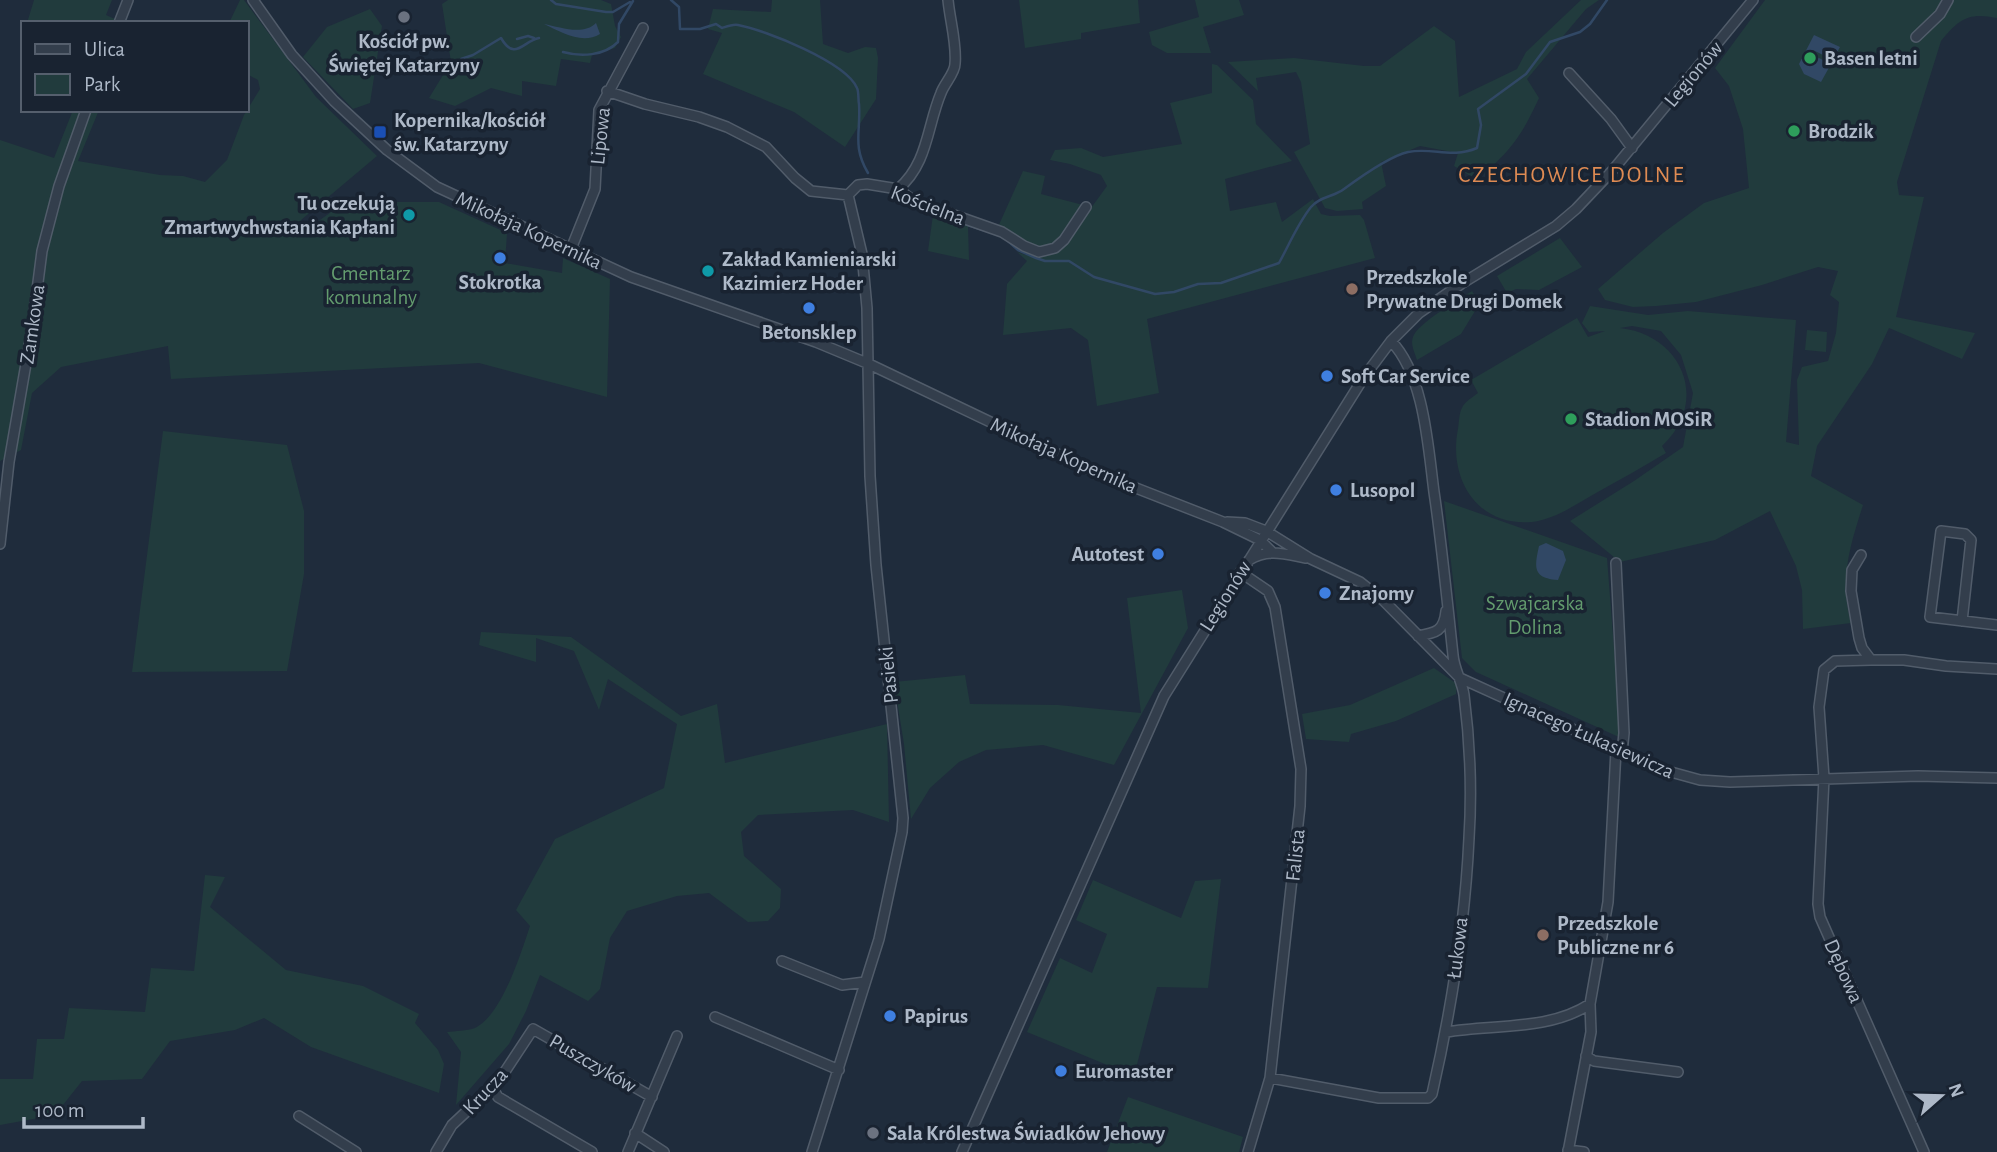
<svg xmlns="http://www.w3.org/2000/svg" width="1997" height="1152" viewBox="0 0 1997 1152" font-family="'Alegreya Sans',sans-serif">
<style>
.green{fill:#213b3d}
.water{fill:#314865}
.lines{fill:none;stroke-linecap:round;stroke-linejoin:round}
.stream{stroke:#314865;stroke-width:2.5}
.minor-casing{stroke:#515c6a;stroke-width:12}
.minor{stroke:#333e4c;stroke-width:9}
.worship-dot{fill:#6b7280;stroke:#192331;stroke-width:2.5}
.leisure-dot{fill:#2e9e5b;stroke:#192331;stroke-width:2.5}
.transit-dot{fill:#1a4fb4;stroke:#192331;stroke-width:2.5}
.culture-dot{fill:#0f9aa8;stroke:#192331;stroke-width:2.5}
.shop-dot{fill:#3f7fe0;stroke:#192331;stroke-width:2.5}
.education-dot{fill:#8d6e63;stroke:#192331;stroke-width:2.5}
.labels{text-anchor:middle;stroke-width:7;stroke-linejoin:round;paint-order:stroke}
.poi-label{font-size:21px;font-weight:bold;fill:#aeb9c8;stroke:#192331;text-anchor:start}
.street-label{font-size:21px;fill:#aeb9c8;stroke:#192331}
.park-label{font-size:21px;fill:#639c6e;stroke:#192331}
.neighbourhood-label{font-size:23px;letter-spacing:2px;fill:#df8b53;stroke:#192331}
</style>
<rect width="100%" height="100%" fill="#1f2c3c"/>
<path class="green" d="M34,0H112L106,15L117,20L116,23H27Z
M240,0H244L316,97L377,156L301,220L306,230L345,202H439L507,233L505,263L562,273L563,258L610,279L607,397L479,363L171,379L168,346L61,367L32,393L21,450L0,461V140L54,158L73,110H81L63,159L73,160L92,110H99L78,161L160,175L183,176L205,182L227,160L244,115L260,89L258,80L247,74V23H229Z
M448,0H601L611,4L615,26L621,37L615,48L592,55L590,63L561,59L556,86L522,81V96L491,88L455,106L429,98L451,62L442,4Z
M772,0H820L823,44L848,53L865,47L876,48L878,58L876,99L845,147L794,112L703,74L722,33L708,29L713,9L771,12Z
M1019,0H1138L1140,23L1081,33V39L1025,48Z
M1195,0H1239L1244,15L1203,27L1211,53H1167L1152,45L1149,32L1199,17Z
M1581,0H1599L1586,9L1527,79L1539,98C1520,139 1511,150 1477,180L1454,166L1458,153L1420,146L1381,162L1386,186L1362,202L1363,209L1337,211L1325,208L1294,152L1310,144L1301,82L1296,72L1256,78L1258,91L1228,62L1294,58L1364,66H1380L1434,26L1455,41L1459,97L1517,69L1526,52Z
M1765,0H1997V18C1968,12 1959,19 1941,41L1897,182L1899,195L1924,197L1896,317L1975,333L1962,359L1889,328L1872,364L1817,446L1811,476L1863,505C1850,546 1839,579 1851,623L1803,629L1802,590L1796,566L1770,511L1715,540L1620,562L1570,521L1634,481L1683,447L1693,393L1681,355L1661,331L1632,326L1620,328C1683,335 1710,402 1662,446L1666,453C1643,467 1619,480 1596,493C1576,504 1556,519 1532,522C1477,527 1448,478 1458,429C1459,423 1459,413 1462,408C1464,402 1473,397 1478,393L1471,380L1577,318L1588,337L1605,331L1589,332L1582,323L1590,306L1648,315L1688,311L1796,320L1786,442L1799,445L1797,380L1802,367L1828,361L1836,333L1839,302L1830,295L1838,271L1818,267L1762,285L1696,302L1656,306L1633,307L1605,300L1598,289L1663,233L1704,203L1749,188L1743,129L1729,86L1715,68Z
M370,9L382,26L370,103L353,109L303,57L327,27Z
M1212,64L1217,65L1253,100L1256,124L1292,161L1225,179L1230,211L1276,202L1282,222L1313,199L1321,214L1330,216L1360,215L1364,220L1375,258L1147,319L1159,393L1097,406L1088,340L1071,328L1003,335L1007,284L1027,261L1017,252C1033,258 1047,259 1062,248L1107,186L1101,175L1070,164L1050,160L1055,150L1081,148L1103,157L1182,144L1170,103L1212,93Z
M1023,171L1045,176L1041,194L1083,205C1075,218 1057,254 1037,250C1024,246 1010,234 998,227Z
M933,215L968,226L969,260L928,251Z
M1560,238L1582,267L1539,290L1516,289L1507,293L1497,276Z
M1472,291L1482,307L1475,311L1461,334L1417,360C1415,353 1410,344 1413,337C1417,324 1459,299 1472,291Z
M1807,330L1827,332L1826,352L1805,350Z
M163,431L287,445L304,511V574L287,671L132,672Z
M1444,501L1607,558L1621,738L1476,672L1462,658Z
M1182,590L1188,628L1114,765L1043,745L986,750L959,762L930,788L911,819L904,744L894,682L965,675L970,704L1058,705L1141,713L1127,598Z
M481,632L571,637L681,716L717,704L725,763L887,724L889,822L853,810L758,815L741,832L744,856L781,889L780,908L768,921L748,922L709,893L677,896L627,911L610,938L600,989L588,1001L540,975L526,1011L509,1044L456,1105L461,1052L447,1032C455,1031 467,1031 475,1028C502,1015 521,953 530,926L516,910L555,839L664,788L677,724L608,679L599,710L574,651L536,638V662L479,645Z
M1434,668L1457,684L1456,694L1396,721L1351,734L1349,742L1306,739L1302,714L1350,705Z
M205,875L225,877L210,907L286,970L363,986L419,1014L415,1023L438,1050L444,1064L439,1093L311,1047L264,1018L235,1030L170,1041L142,1079L82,1081L55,1115L0,1125V1079H33L37,1039H64L69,1008L145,1012L151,968L194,971Z
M1221,879L1208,988L1157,987L1134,1076L1027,1032L1060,958L1092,973L1107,934L1076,920L1093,880L1181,918L1195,881Z
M1128,1097L1243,1137L1239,1152H1107Z"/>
<path class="water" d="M596,23L600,34C582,45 561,32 544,24C560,27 583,36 596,23Z
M1814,35L1840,47L1833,60L1813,50L1808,52L1811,58L1815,56L1831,64L1821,82L1804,74L1799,64Z
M1546,543L1563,551L1566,560L1558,580C1533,578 1534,568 1539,546Z"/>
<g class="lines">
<path class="stream" d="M551,0L556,4L606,12H613L630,2
M671,0L679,7L680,29H700L716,24L722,28C728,26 733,24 738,25C765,30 846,62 857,88C859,92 858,100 859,104C861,132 852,146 868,173
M517,39L528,36L534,38
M563,52C581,57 604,56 618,42L619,24L633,1
M461,59L473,55L501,38C515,62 523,41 539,38
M929,212L983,230
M1008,241L1018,250L1036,258L1045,261H1069L1094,277L1155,294L1174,292L1198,284L1221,283L1279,263C1289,245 1298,223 1311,207C1320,196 1334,197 1344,189C1359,178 1390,156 1408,152C1433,147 1451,159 1477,148L1481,125L1478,109L1526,74L1550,42L1580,32L1590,24L1607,0"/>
<defs>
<path id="minor" d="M253,0L292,55L334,101L387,150L437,187L631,277L816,342L869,364L1095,472L1223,522L1260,540L1272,552
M119,23L128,0
M1916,37L1940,14L1948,0
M1569,73L1611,119L1632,148
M607,91L645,104L699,117L727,127L766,147L795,178L811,191L848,195L858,185L867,184L898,189L914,201L1002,232L1024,246L1039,252L1055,248L1064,240L1086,207
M898,189C928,164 927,126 941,93C944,84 955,73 955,64C957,44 950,21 948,0
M571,249L595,189L599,110L643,28
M1227,522L1245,523L1266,531L1311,559L1360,582L1384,601L1460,678L1660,769L1700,780L1730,782L1918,776L1997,778
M0,544L9,462L32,329L42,251L59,186L86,110
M1861,555L1852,570L1851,591L1859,638L1862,648L1871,660
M1249,560C1268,548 1285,554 1306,558
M1616,563L1624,733L1622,753
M1240,572L1268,591L1275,607L1301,769L1300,806L1270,1078L1248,1152
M1962,621L1971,540L1965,534L1941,531L1930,617L1997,625
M1418,636C1436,633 1444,631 1446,611
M782,961L842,985L865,982
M715,1017L839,1070
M1446,1032C1493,1024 1549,1031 1590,1004L1608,902L1616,750
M1586,1056L1594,1061L1678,1072
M1270,1078L1379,1098H1428L1432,1094C1451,1011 1465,924 1469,838C1472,791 1470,742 1464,695C1462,681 1454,669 1453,655C1447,600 1442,546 1434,492C1428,446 1424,375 1391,341
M492,1087L498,1097L592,1152
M299,1116L356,1152
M635,1133L664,1152
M1568,1150L1584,1152
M436,1152L452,1125L498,1082L533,1029L652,1097
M628,1152L677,1036
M812,1152L879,939L902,832L903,818L876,565L870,476L867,308L862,254L848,195
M962,1152L1164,696L1364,377L1391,341L1419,313L1461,284L1556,226L1576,209L1612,171L1753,0
M1568,1152L1591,1032L1590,1004
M1924,1152L1820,917L1818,904L1824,778L1819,707L1824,670L1835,661L1871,660H1904L1946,666L1997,669"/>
</defs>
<use href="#minor" class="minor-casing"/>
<use href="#minor" class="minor"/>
</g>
<g class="worship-dot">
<circle cx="404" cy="17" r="7"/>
<circle cx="873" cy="1133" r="7"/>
</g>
<g class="leisure-dot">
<circle cx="1810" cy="58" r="7"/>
<circle cx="1794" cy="131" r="7"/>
<circle cx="1571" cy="419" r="7"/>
</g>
<rect class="transit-dot" x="373" y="125" width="14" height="14" rx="3.5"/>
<g class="culture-dot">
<circle cx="409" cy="215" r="7"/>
<circle cx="708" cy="271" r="7"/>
</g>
<g class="shop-dot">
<circle cx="500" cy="258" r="7"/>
<circle cx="809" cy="308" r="7"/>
<circle cx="1327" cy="376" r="7"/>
<circle cx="1336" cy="490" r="7"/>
<circle cx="1158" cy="554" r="7"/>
<circle cx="1325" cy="593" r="7"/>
<circle cx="890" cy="1016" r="7"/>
<circle cx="1061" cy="1071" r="7"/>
</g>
<g class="education-dot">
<circle cx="1352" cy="289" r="7"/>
<circle cx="1543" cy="935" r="7"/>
</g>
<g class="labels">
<g class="poi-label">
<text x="404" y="48" text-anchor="middle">Kościół pw.<tspan x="404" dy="24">Świętej Katarzyny</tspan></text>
<text x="1824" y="65">Basen letni</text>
<text x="394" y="127">Kopernika/kościół<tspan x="394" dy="24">św. Katarzyny</tspan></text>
<text x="1808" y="138">Brodzik</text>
<text x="395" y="210" text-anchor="end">Tu oczekują<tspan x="395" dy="24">Zmartwychwstania Kapłani</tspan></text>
<text x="722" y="266">Zakład Kamieniarski<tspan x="722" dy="24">Kazimierz Hoder</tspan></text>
<text x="1366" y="284">Przedszkole<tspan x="1366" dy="24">Prywatne Drugi Domek</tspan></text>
<text x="500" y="289" text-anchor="middle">Stokrotka</text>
<text x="809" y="339" text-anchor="middle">Betonsklep</text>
<text x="1341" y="383">Soft Car Service</text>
<text x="1585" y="426">Stadion MOSiR</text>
<text x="1350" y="497">Lusopol</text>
<text x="1144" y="561" text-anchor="end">Autotest</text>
<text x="1339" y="600">Znajomy</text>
<text x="1557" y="930">Przedszkole<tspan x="1557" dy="24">Publiczne nr 6</tspan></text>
<text x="904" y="1023">Papirus</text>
<text x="1075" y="1078">Euromaster</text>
<text x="887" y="1140">Sala Królestwa Świadków Jehowy</text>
</g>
<g class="street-label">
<text transform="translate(1693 74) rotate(-50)" y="7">Legionów</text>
<text transform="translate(600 136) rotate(-84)" y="7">Lipowa</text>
<text transform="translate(928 205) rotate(21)" y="7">Kościelna</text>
<text transform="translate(529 230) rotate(25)" y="7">Mikołaja Kopernika</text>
<text transform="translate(32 324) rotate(-82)" y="7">Zamkowa</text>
<text transform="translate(1064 455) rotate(24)" y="7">Mikołaja Kopernika</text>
<text transform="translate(1225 596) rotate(-58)" y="7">Legionów</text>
<text transform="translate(888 675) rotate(-96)" y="7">Pasieki</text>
<text transform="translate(1589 735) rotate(24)" y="7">Ignacego Łukasiewicza</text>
<text transform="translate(1295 855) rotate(-84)" y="7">Falista</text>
<text transform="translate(1457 948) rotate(-83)" y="7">Łukowa</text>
<text transform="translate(1844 971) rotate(66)" y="7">Dębowa</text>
<text transform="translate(593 1063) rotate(30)" y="7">Puszczyków</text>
<text transform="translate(485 1091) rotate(-47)" y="7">Krucza</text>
</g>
<g class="park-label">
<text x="371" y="280">Cmentarz<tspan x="371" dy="24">komunalny</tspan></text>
<text x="1535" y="610">Szwajcarska<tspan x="1535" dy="24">Dolina</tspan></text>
</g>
<g class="neighbourhood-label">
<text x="1572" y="182">CZECHOWICE DOLNE</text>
</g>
</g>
<rect x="21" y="21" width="228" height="91" fill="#192331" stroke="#555f6d" stroke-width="2"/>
<rect x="35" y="44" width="35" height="10" fill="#333e4c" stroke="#555f6d" stroke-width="2"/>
<text x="84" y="56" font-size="21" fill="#aeb9c8">Ulica</text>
<rect x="35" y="74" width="35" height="21" fill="#213b3d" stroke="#555f6d" stroke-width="2"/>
<text x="84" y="91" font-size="21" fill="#aeb9c8">Park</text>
<g transform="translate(1941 1096) rotate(70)" stroke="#192331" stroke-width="5" paint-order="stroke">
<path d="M0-5L12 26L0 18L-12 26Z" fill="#aeb9c8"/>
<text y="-10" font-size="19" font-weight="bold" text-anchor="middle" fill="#aeb9c8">N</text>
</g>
<path d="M24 1117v10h119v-10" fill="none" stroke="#aeb9c8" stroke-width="3.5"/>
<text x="35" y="1117" font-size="21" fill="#aeb9c8" stroke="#192331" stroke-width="5" paint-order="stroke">100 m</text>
</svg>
